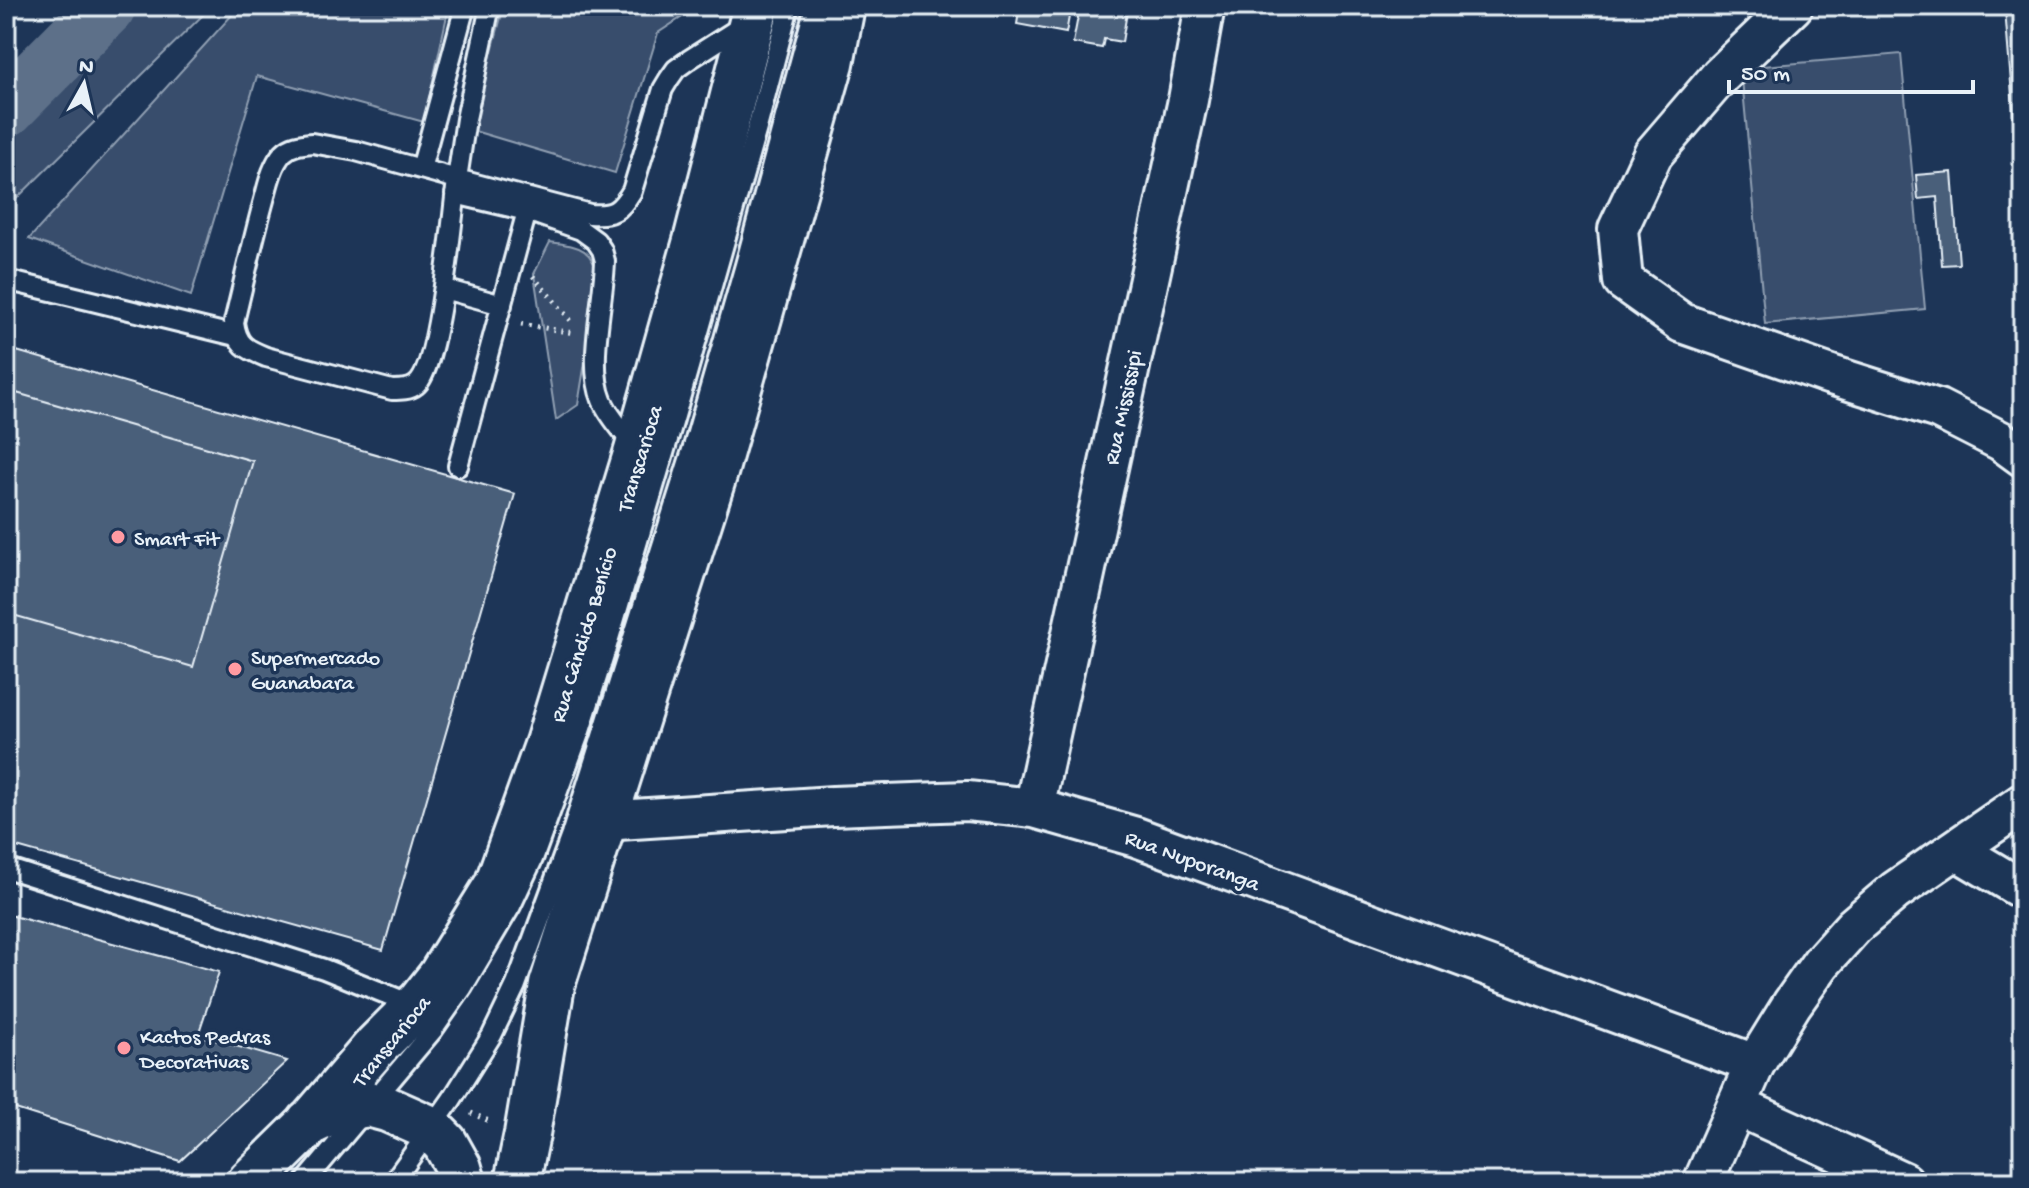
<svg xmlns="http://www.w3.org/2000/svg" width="2029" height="1188" viewBox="0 0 2029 1188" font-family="'Gochi Hand',sans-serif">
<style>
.green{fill:#374d6c;stroke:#909fb2;stroke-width:2}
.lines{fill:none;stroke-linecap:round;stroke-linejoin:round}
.river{stroke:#5d7089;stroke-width:58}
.building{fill:#495e7a;stroke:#e8f1f8;stroke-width:2}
.service-casing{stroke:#e8f1f8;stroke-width:24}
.minor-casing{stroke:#e8f1f8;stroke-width:44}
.primary-casing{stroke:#e8f1f8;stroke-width:50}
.path{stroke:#e8f1f8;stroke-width:5;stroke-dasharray:2 6;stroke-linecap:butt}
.service{stroke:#1d3557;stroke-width:18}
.minor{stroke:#1d3557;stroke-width:38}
.primary{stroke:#1d3557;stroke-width:44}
.poi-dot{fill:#ff9aa2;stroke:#1d3557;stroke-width:3}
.labels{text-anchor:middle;stroke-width:7;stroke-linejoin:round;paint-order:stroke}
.street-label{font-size:22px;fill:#e8f1f8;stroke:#1d3557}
.poi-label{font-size:22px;fill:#e8f1f8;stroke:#1d3557;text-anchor:start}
</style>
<rect width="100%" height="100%" fill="#1d3557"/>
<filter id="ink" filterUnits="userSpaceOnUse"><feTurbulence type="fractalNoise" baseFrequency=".0125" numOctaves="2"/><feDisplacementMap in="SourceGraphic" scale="16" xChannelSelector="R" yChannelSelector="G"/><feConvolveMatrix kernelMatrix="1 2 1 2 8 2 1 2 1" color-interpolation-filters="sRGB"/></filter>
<g filter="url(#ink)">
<path class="green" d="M120,6H212L6,209V96L20,108Z
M240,6H449L424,122L257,76L191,296L29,239Z
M504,6H699L658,33L615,173L471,130Z
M1901,54L1925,309L1765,324L1741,68Z
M550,242C580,247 590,246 599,277L578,405L556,420L534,274Z"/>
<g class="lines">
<path class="river" d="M6,108L107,6"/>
</g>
<path class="building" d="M1020,6H1071L1066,33L1017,24Z
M1080,6H1095L1127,12L1122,42L1104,39L1102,48L1073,43Z
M2005,10L2023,16V120H2014Z
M1952,172L1959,264L1942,265L1937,197L1918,199L1916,175Z
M6,348L515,494L383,950L6,844Z
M6,390L253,461L193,667L6,613Z
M6,914L219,972L198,1035L287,1061L180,1161L6,1106Z"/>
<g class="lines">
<defs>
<path id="service" d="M490,6L466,119L457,179L590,214C613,216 620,211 632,191L663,89L669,79L676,69L690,59L745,24
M312,143L356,151L457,179C453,213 439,368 416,385C410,390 400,390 392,390L266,357C246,349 237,345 234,322C244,281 253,240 264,200C268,185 272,165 283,153C291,145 301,144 312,143Z
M421,169L465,6
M455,194L527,211L581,230L596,241L602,250L605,261C604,301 587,364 602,400C609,417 624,432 635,447
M6,280L236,336
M444,289L502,305
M458,466L527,211
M6,868L324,969L416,1006
M305,1182L433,1030L463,987L511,906L533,859L580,731L607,645L675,416L757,128L789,6
M393,1182L452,1099L492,1035L516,985L571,835L693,447L745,265L815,6"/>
<path id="minor" d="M1793,6L1720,76L1653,154L1618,229L1623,281L1682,323L1831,375L1938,409L2001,441L2023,457
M1034,808L1188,100L1205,6
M603,821L833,806L967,801L1034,808L1136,837L1755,1064
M1956,850L2023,890
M1737,1106L1904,1182
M1703,1182L1755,1064L1792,1004L1821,963L1854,926L1895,891L2023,803"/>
<path id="primary" d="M309,1123L340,1109L368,1104L387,1109L430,1128L445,1143L459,1168L463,1182
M250,1182L309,1124L376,1046L421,1001L440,977L497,885L548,743L637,451L696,241L756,6
M517,1182L527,1134L552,985L716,469L831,63L842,6"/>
</defs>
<use href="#service" class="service-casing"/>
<use href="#minor" class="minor-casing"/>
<use href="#primary" class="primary-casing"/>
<path class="path" d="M533,276L573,323
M521,324L574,333
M471,1113L491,1122"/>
<use href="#service" class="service"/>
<use href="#minor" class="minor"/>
<use href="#primary" class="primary"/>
</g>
</g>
<g class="poi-dot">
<circle cx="118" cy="537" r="8"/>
<circle cx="235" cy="669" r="8"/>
<circle cx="124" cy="1048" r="8"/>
</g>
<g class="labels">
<g class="street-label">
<text transform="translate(1121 407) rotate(-78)" y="8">Rua Mississipi</text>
<text transform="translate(638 458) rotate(-73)" y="8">Transcarioca</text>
<text transform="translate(582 634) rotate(-73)" y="8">Rua Cândido Benício</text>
<text transform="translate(1193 859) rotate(20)" y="8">Rua Nuporanga</text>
<text transform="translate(390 1040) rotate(-51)" y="8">Transcarioca</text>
</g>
<g class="poi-label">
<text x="134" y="545">Smart Fit</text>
<text x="251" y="664">Supermercado<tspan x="251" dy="25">Guanabara</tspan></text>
<text x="140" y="1043">Kactos Pedras<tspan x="140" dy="25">Decorativas</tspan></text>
</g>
</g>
<rect width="2029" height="1188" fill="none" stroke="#1d3557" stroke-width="32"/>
<rect x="16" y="16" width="1997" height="1156" fill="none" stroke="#e8f1f8" stroke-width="3" filter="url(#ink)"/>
<g transform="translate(84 84) rotate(8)" stroke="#1d3557" stroke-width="6" paint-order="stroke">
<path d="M0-6L14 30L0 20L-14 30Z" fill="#e8f1f8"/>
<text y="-12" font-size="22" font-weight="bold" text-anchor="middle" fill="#e8f1f8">N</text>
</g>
<path d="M1729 80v12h244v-12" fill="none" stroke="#e8f1f8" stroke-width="4"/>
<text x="1741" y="80" font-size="24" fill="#e8f1f8" stroke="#1d3557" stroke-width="6" paint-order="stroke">50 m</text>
</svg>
